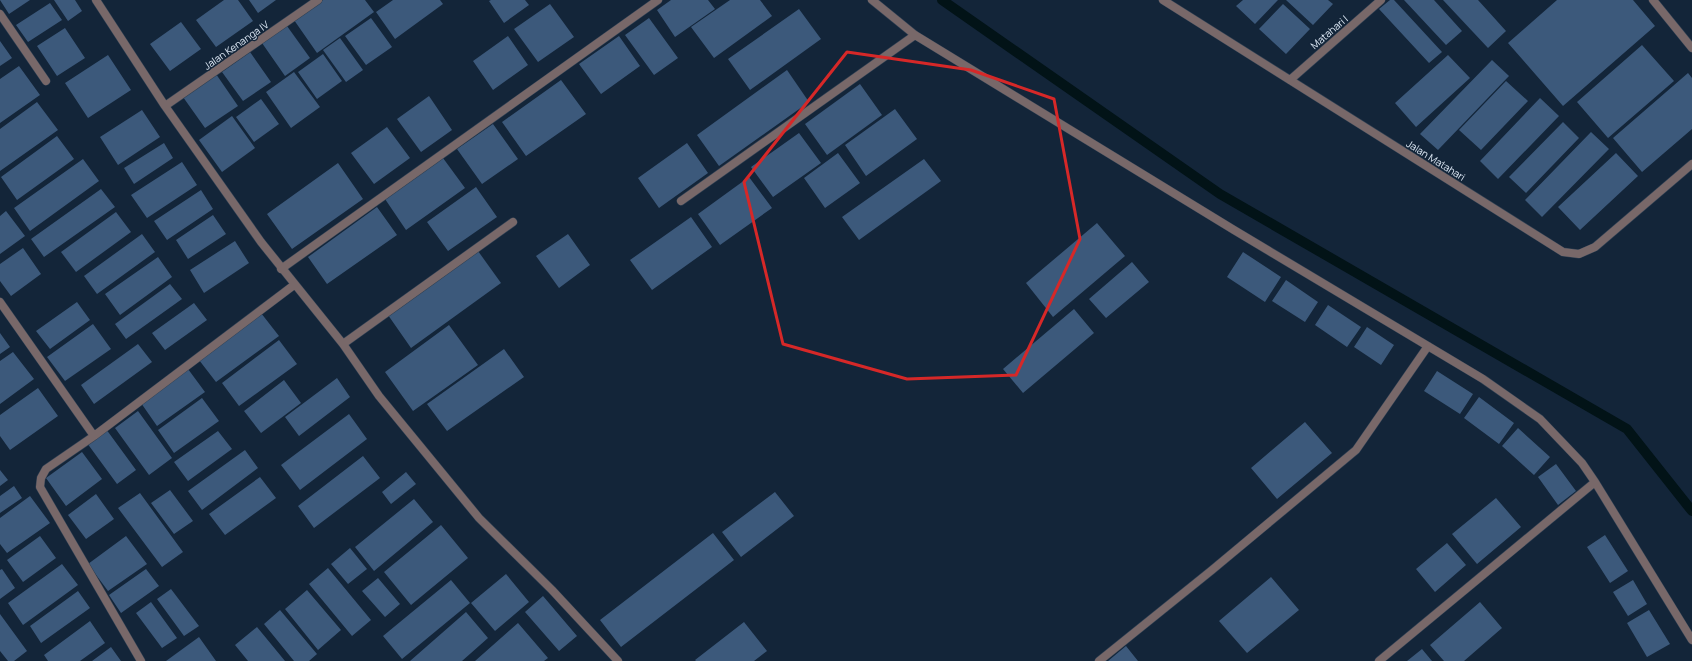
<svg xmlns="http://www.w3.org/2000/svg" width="1692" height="661" viewBox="0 0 1692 661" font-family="Manrope,sans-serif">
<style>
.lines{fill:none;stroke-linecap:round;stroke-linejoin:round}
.stream{stroke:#021317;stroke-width:10}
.building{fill:#3c597b}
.minor-casing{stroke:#304154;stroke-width:9}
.minor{stroke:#786869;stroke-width:8}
.marked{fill:none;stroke:#d62828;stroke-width:3;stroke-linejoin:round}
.labels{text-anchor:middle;stroke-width:3;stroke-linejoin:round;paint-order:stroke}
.street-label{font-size:10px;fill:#dfeaf7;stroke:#132539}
</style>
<rect width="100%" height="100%" fill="#132539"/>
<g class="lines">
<path class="stream" d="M942,0L1220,194L1627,429L1692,511"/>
</g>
<path class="building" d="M0,0H30L9,14Z
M54,0H75L82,11L68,21Z
M224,0H238L253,21L216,47L196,20Z
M249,0H276L258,13Z
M323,0H365L374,12L317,53L294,20Z
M393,0H440L443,4L395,39L376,12Z
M491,0H525L529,5L504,23L489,1Z
M671,0H708L715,9L675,37L657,10Z
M730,0H760L772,16L714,58L691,27Z
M1243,0H1278L1255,24L1236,6Z
M1286,0H1328L1333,4L1313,25Z
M1390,0H1394L1442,52L1429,63L1379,9Z
M1404,0H1434L1462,31L1446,45Z
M1443,0H1478L1506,31L1488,48Z
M1557,0H1633L1655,26L1563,106L1508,43Z
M50,3L62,20L28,42L16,25Z
M550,4L574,37L538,62L514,29Z
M1283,4L1310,29L1286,54L1259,29Z
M799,9L821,39L750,90L728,59Z
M371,18L392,47L366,65L345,36Z
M649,18L678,58L654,75L625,35Z
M181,22L201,49L170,71L150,44Z
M287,26L310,58L285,76L262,43Z
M65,28L85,58L57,76L37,46Z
M508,36L528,65L493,90L473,61Z
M619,36L640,66L601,94L579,64Z
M340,38L363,70L346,82L323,50Z
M0,41L12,58L0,66Z
M1642,45L1674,81L1608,138L1577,102Z
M250,52L271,82L243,101L222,72Z
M323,54L342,81L317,99L298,72Z
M108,55L131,90L88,118L65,83Z
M1448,55L1470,78L1416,127L1395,103Z
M1492,60L1509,76L1438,150L1420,134Z
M19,66L40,95L0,123V79Z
M787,70L809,102L719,166L697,135Z
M294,72L320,107L291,128L266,92Z
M1688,73L1692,78V129L1642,172L1613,138Z
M216,74L238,106L205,128L183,97Z
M561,80L586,114L526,156L502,122Z
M1506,81L1528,101L1481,150L1459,130Z
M860,84L882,115L827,155L805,124Z
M429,96L452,130L421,152L397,119Z
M1540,98L1559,116L1498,179L1480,161Z
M261,99L279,124L254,142L236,117Z
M37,102L58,130L0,171V129Z
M895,109L917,139L866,176L845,145Z
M142,110L160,137L118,165L100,137Z
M232,116L255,148L222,172L199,140Z
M1563,122L1579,138L1526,193L1509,177Z
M493,124L518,159L482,184L457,149Z
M387,127L410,158L374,184L351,153Z
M1591,132L1609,149L1542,217L1525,200Z
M799,133L821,163L773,197L751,167Z
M57,136L74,159L17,200L1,177Z
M164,143L173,158L134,184L124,168Z
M687,143L708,173L659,208L638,178Z
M838,153L860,183L825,208L804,178Z
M1616,153L1638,176L1580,230L1558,207Z
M443,158L465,188L406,230L385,199Z
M83,159L99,181L30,231L14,208Z
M924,159L941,181L859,240L842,217Z
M182,162L197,185L147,218L131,195Z
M338,163L363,199L292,249L267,214Z
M749,177L772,208L720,245L698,214Z
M476,187L497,217L448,251L427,222Z
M101,189L115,207L44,257L31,239Z
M201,190L213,209L167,240L154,221Z
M377,207L397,235L327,284L308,257Z
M6,211L25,236L0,254V216Z
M116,212L131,232L76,272L61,252Z
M213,215L226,234L188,259L176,240Z
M691,217L712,247L652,290L630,260Z
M1097,223L1125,256L1053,317L1026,283Z
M142,234L155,252L97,294L84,276Z
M568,234L590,265L559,288L536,256Z
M235,241L249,263L204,293L190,270Z
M23,248L41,274L11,296L0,281V264Z
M478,251L501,283L411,348L388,315Z
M1243,252L1281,277L1265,302L1227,277Z
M158,257L172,277L120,315L105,294Z
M1132,262L1149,282L1106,318L1089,299Z
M1286,280L1318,302L1305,322L1272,301Z
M170,284L182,299L126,339L115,324Z
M77,302L90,320L50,349L36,331Z
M194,303L207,320L165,350L152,333Z
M1328,305L1361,327L1347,347L1315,325Z
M1074,309L1094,333L1023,393L1003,369Z
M261,313L279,336L216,382L199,360Z
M93,324L111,349L65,381L47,357Z
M449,325L478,365L413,411L385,372Z
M1367,327L1394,345L1381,365L1354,347Z
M0,333L10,347L0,354Z
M279,340L297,364L239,406L222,383Z
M138,344L152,362L94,404L81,385Z
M504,349L524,377L447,431L427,404Z
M13,352L34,379L0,404V361Z
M188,369L205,392L157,426L141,403Z
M1437,371L1473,394L1460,414L1424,391Z
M337,378L350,397L299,436L285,417Z
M284,380L301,403L261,433L244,411Z
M38,388L58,416L10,450L0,436V415Z
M1479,397L1514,423L1499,444L1464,418Z
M202,398L219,421L174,453L158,430Z
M138,411L172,458L149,475L115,428Z
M349,414L367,439L300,490L281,465Z
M1305,422L1332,453L1277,499L1251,468Z
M1518,428L1550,457L1534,475L1502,446Z
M106,429L136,470L117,484L87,443Z
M218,431L232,449L188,481L174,462Z
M245,450L258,468L202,510L188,491Z
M82,452L102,479L66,506L46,478Z
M363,456L380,478L314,528L298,506Z
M1556,464L1576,491L1558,505L1538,477Z
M0,470L8,480L0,486Z
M406,472L416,484L391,504L382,492Z
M260,477L276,498L225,535L209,514Z
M14,486L22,498L0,513V496Z
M170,490L193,521L174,534L151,503Z
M775,492L794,516L741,557L722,532Z
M140,493L183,552L162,567L118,508Z
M96,494L114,519L86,539L68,515Z
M30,496L50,523L7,553L0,544V518Z
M1496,498L1521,527L1477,564L1452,534Z
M414,499L433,522L374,571L355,547Z
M441,525L468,558L411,605L384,572Z
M713,533L734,560L621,647L600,620Z
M1605,535L1628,571L1610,583L1587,547Z
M40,536L56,558L23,582L7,560Z
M126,536L147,564L108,591L88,564Z
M1447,543L1466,565L1435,592L1416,569Z
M350,548L367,569L348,584L331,564Z
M62,564L78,585L23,625L8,603Z
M328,568L371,620L352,636L309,584Z
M2,569L15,588L0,599V570Z
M146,569L159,586L121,613L109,595Z
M506,574L529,602L495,631L471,603Z
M1271,577L1299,610L1247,653L1219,621Z
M378,578L400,604L385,617L362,591Z
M451,580L470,603L402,659L383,636Z
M1633,580L1647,604L1628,616L1613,592Z
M171,589L199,626L184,636L157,599Z
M307,590L341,630L318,650L285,609Z
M78,591L90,608L41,643L30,626Z
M543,596L577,636L559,651L525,612Z
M151,602L177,638L162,648L136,613Z
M1480,602L1502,628L1464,661H1444L1430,645Z
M280,610L317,654L309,661H294L264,624Z
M1649,610L1670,644L1647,657L1627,623Z
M466,612L488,638L462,661H410Z
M0,614L27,651L14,661H8L0,651Z
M90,621L105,643L80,661H48L44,655Z
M744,622L767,651L754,661H696L695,660Z
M518,623L548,658L544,661H475Z
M257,627L285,661H248L235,645Z
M199,637L216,661H166Z
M1126,646L1138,661H1108Z
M111,647L121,661H92Z
M1422,649L1432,661H1407Z"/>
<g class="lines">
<defs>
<path id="minor" d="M96,0L165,106L261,242L343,344L379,396L479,518L552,590L618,661
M872,0L915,35L1234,230L1483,379L1540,419L1582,463L1595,482L1692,640
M1163,0L1563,252L1579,254L1595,247L1692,164
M1653,0L1692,48
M0,14L46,81
M1290,80L1381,0
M165,106L318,0
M681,201L915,35
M281,269L658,0
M0,302L94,436L294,285
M343,344L513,222
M94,436L46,469L41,478L40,487L141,661
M1099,661L1212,570L1356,450L1428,346
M1379,661L1595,482"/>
</defs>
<use href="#minor" class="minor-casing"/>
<use href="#minor" class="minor"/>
</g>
<path class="marked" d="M847,52L971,70L1054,99L1080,239L1016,375L907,379L783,344L744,182Z"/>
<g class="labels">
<g class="street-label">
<text transform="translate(1329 32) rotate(-41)" y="4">Matahari I</text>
<text transform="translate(236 45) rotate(-35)" y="4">Jalan Kenanga IV</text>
<text transform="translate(1436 160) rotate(32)" y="4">Jalan Matahari</text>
</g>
</g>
</svg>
